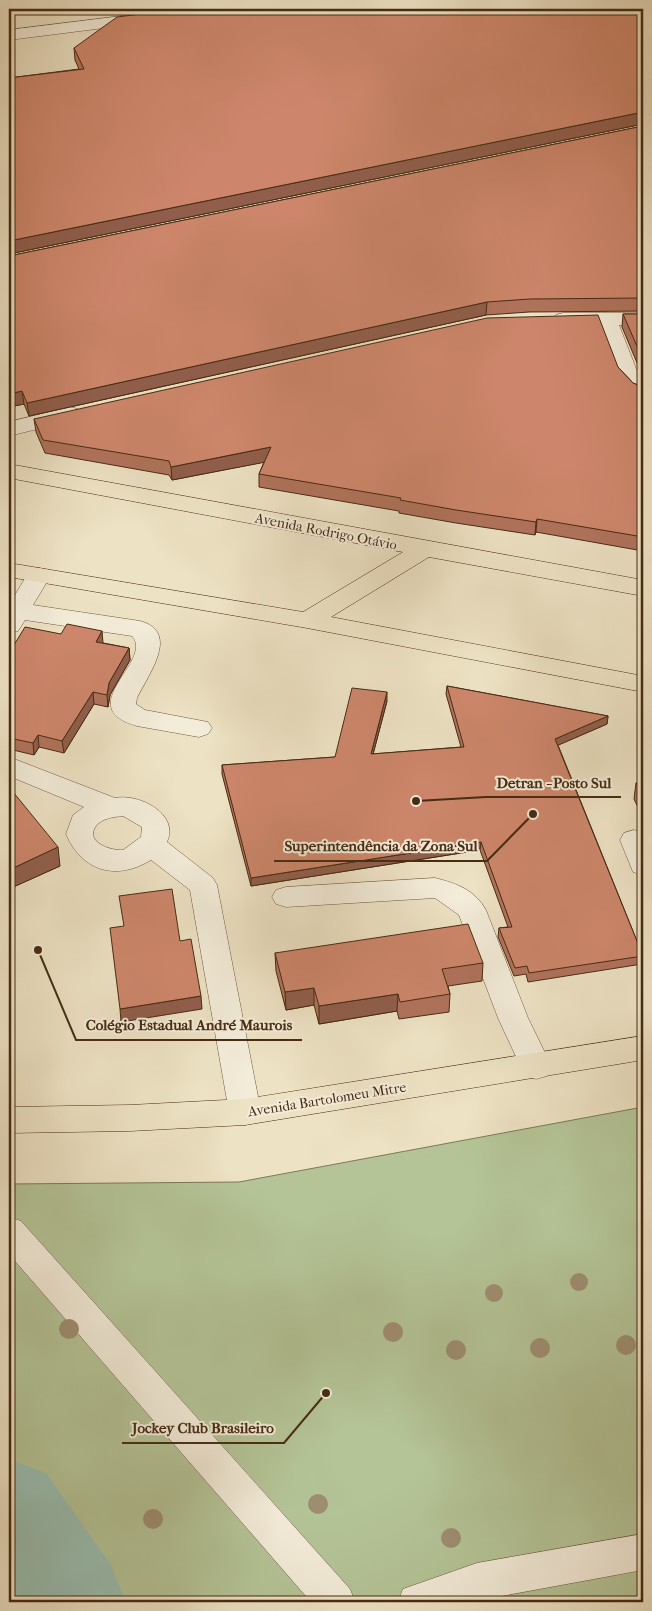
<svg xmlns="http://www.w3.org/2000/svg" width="652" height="1611" viewBox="0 0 652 1611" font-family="'IM FELL French Canon',serif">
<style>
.green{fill:#b4c497;stroke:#7e7855}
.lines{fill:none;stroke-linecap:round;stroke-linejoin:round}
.river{fill:#9abeb0;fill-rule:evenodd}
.minor-casing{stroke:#70593f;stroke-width:1}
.major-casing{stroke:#472b13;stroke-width:1}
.minor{fill:#f3ecd9;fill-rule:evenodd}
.major{fill:#ede2c4;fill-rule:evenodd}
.tree{fill:#9e8e71}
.wall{fill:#b0735c;stroke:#472b13}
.shaded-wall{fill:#905e4b;stroke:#472b13}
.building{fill:#cd866b;stroke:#472b13}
.labels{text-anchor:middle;stroke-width:4;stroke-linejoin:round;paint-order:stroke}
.street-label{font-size:14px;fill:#472b13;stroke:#f3ecd9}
.leader{fill:none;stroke:#472b13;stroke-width:2}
.callout-dot{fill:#472b13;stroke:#f3ecd9;stroke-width:2}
.callout-label{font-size:15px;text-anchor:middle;font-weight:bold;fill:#472b13;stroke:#f3ecd9;stroke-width:4;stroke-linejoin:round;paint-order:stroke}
</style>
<rect width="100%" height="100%" fill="#ede2c4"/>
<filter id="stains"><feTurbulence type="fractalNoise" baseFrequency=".004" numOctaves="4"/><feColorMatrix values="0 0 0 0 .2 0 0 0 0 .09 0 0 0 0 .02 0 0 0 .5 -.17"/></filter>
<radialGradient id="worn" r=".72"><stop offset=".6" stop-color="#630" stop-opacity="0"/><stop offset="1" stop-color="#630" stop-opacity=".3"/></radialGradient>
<path class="green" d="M643,1107V1602H9V1184L239,1182Z"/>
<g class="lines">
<path class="river" d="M9,1459L46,1473L111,1565L126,1602H12L9,1598Z"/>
<defs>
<path id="minor" d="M178,9H223L221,12L215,14L9,40V30Z
M563,313H643V325H619L639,376L643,381V398C614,392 607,349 598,325L556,323L553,319L556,315Z
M70,407L78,409L81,414L78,419L9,436V422Z
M39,568L48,570L51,575L33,605L140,621C181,632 148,675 137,698L136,704L145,710L208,722L212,728L208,734L199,737L137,726C70,707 155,661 132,636L25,620L18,631L9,633V605L30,570Z
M9,757L115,798C139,793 180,814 167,842L213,878L217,885L261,1112L256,1121L245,1125L234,1121L229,1112L190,890L151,860C117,881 82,872 66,834L73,815L84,807L9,776ZM123,816L142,827L141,837L123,850C111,851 84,842 96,826C102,818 114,817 123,816Z
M634,830L643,833V875L633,872L620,840L624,833Z
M435,878C456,883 475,890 486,910L528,1018L552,1067L547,1076L536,1079L525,1076L498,1018L459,915L435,898L286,907L276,904L272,897L276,890L286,887Z
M9,1217L21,1221L350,1589L355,1602H311L9,1254Z
M643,1534V1570L469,1602H398L403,1589L477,1563Z"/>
<path id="major" d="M9,464L643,580V596L429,557L331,617L643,676V692L307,628L9,577V563L303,612L403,552L9,478Z
M643,1036V1060L245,1125L130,1131L9,1133V1107L130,1105L245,1099Z"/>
</defs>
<use href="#minor" class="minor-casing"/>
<use href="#major" class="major-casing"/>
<use href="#minor" class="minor"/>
<use href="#major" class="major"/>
</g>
<g class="tree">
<circle cx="579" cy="1282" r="9"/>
<circle cx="494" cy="1293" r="9"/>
<circle cx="69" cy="1329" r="10"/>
<circle cx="393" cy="1332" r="10"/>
<circle cx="626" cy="1345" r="10"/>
<circle cx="540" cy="1348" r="10"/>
<circle cx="456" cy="1350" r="10"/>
<circle cx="318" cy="1504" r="10"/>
<circle cx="153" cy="1519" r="10"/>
<circle cx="451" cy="1538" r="10"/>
</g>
<path class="wall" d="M643,9V125V124L9,254V78L79,69L75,60L74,48Z
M643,126V377L622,327L623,314H643V311L529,312L486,315L29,416L24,404L9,407V256Z
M618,367L633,383L643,387V551L536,532L535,535L456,523L399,513V511L259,487V474L264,462L172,480L169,475L45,453L36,432L34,419Z
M103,643L129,648L130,660L110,695L108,707L94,704L64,753L39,747L34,755L9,749V653Z
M447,686L608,716L607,724L558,745L643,956L642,964L528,982L526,974L514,976L498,937L499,928L508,927L480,850L251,886L222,774V765L335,757L387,701L373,754L461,747L446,694Z
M643,782V818L634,799L636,783Z
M9,787L60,866L11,888L9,885Z
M275,953L483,963L482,981L448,986L450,994L449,1012L399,1019L397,1011L319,1024L314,1005L286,1010L276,971Z"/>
<path class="shaded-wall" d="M140,9H165L140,12Z
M643,112V124L9,254V241Z
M487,302L486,315L29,416L27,403Z
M22,391L24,404L9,407V394Z
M271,447V461L172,480L171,467Z
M537,519L536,532L535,535L536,522Z
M102,631L103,643L98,654L96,642Z
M129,648L130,660L110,695L108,707L107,695L109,683Z
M93,692L94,704L64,753L62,741Z
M387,692V701L371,762V754Z
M608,716L607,724L554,747L555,739Z
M38,735L39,747L34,755L33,743Z
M481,842L480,850L251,886V878Z
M58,847L60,866L11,888L9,870Z
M314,988V1005L286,1010L285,992Z
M398,994L397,1011L319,1024V1006Z
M201,996L202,1009L121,1022L120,1009Z"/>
<path class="building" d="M180,9H643V112L9,241V78L84,69L74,48L117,17Z
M643,126V298L530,299L487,302L27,403L22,391L9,394V256Z
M623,314H643V360Z
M598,315L618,367L633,383L643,387V537L537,519L536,522L456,510L400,500L401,498L259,474L271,447L171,467L169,461L43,440L34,419L487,318Z
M67,624L102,631L96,642L129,648L109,683L107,695L93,692L62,741L38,735L33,743L9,738V653L25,627L61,634Z
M447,686L608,716L555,739L643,956L529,973L527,966L515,968L499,928L512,927L481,842L251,878L222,765L335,757L352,688L387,692L371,754L464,747Z
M643,782V797L636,783Z
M9,787L58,847L9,870Z
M172,889L180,941L191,939L201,996L120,1009L110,928L124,926L119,896Z
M468,924L483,963L442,969L450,994L400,1002L398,994L319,1006L314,988L285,992L275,953Z"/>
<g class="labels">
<g class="street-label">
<text transform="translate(326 531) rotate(11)" y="5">Avenida Rodrigo Otávio</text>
<text transform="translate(327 1099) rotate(-9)" y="5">Avenida Bartolomeu Mitre</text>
</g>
</g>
<path class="leader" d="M416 801L486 797H621M533 814L487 861H274M38 950L76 1040H302M326 1393L284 1443H122"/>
<g class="callout-dot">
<circle cx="416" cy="801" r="5"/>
<circle cx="533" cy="814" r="5"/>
<circle cx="38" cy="950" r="5"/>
<circle cx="326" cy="1393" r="5"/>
</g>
<g class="callout-label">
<text x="554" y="788">Detran - Posto Sul</text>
<text x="381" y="851">Superintendência da Zona Sul</text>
<text x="189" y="1030">Colégio Estadual André Maurois</text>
<text x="203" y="1433">Jockey Club Brasileiro</text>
</g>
<rect width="652" height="1611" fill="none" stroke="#ede2c4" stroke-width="30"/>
<rect x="10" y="10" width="632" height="1591" fill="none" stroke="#472b13" stroke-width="2.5"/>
<rect x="15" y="15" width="622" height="1581" fill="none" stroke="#472b13"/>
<rect width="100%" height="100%" filter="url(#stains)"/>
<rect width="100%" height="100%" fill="url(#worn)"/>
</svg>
